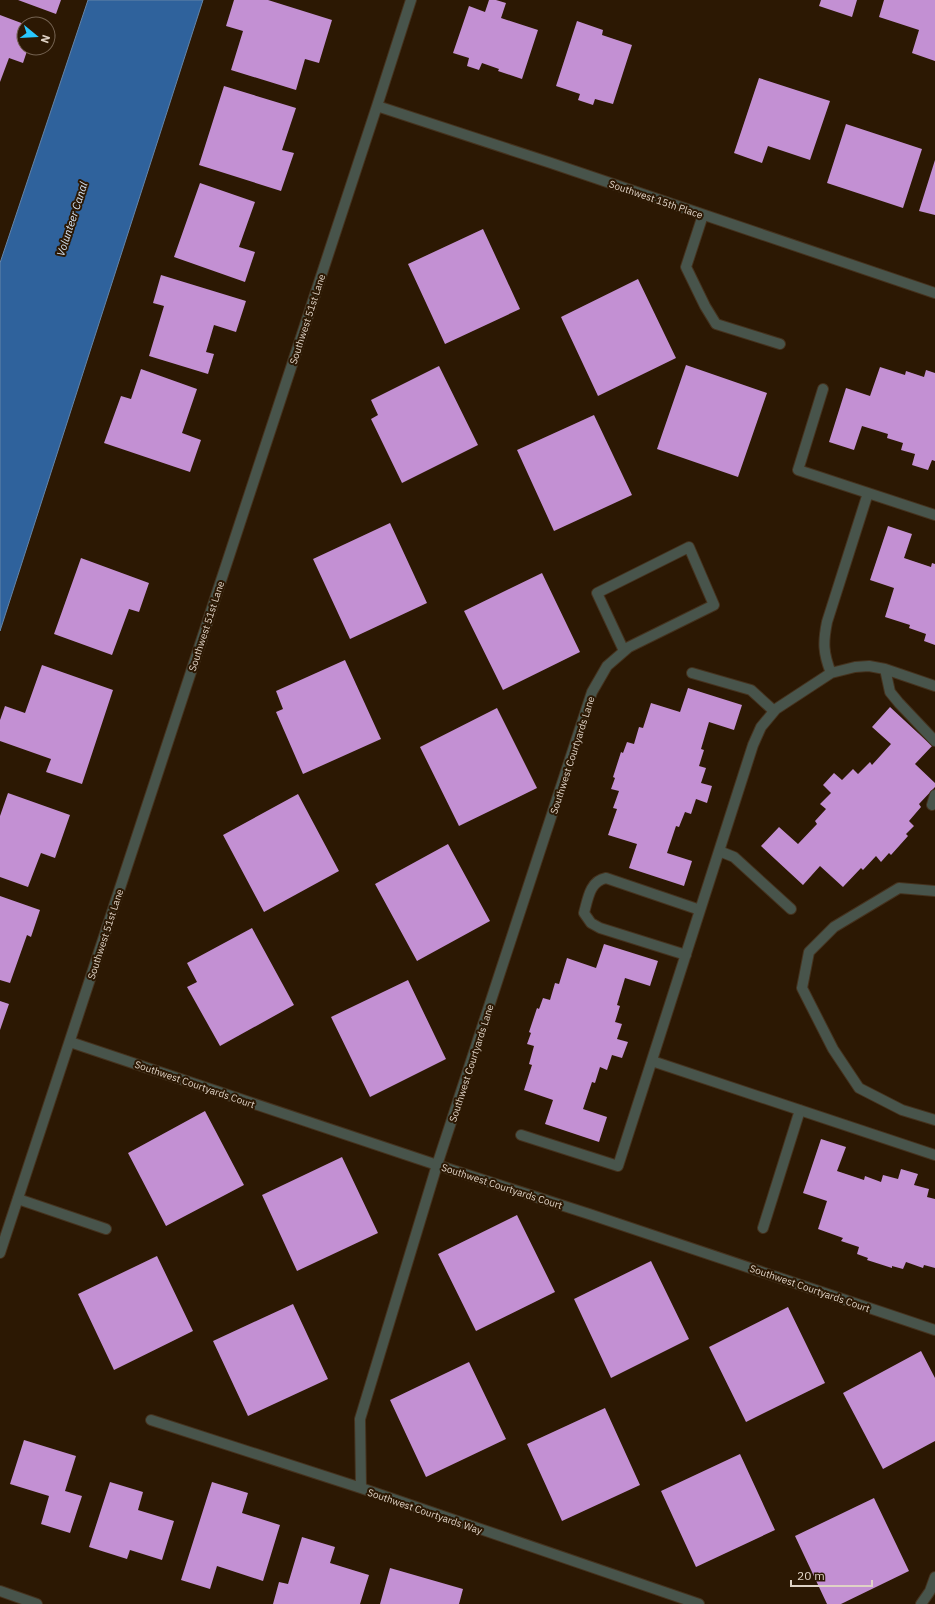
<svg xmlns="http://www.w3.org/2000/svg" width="935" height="1604" viewBox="0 0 935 1604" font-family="'IBM Plex Sans',sans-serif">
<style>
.water{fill:#2f629c;stroke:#6484a8}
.building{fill:#c390d3}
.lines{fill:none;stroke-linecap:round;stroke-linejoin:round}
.service-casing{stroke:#45321e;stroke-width:12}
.minor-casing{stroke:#45321e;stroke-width:12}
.service{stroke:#48544b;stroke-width:10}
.minor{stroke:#48544b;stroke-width:10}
.labels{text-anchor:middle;stroke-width:4;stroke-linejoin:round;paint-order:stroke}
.street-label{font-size:10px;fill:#dfd2c5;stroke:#2c1803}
.water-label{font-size:11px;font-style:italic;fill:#d5e3f4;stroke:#2c1803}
</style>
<rect width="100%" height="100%" fill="#2c1803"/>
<path class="water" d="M88,0H203L0,631V263Z"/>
<path class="building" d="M18,0H61L56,14Z
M234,0H268L332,20L319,63L305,59L296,90L231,70L243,31L226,26Z
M489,0H496L506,3L501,18L538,30L522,79L498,71L499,69L482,63L479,70L467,66L469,58L453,53L469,6L485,12Z
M821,0H857L852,17L819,6Z
M884,0H935V61L912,53L919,30L879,17Z
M0,15L24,24V48H28L23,63L9,58L0,82Z
M577,21L603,30L602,35L632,45L613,104L595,99L593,105L578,100L580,94L556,86Z
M759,78L830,101L810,160L768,146L762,163L734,153Z
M224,86L296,108L282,150L294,153L281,191L199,165Z
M846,124L922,149L903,208L827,183Z
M935,160V215L919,211Z
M200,183L255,202L239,247L255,252L245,282L174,257Z
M483,229L520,309L445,344L408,264Z
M161,275L246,301L236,332L214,325L206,352L214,354L208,374L149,356L164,306L153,303Z
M638,279L676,358L598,396L561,317Z
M686,365L767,393L738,477L657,449Z
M439,366L478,445L402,483L371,419L378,415L371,400Z
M880,367L905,375L906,371L924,377L926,370L935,373V461L932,460L928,470L912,465L915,454L901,450L903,443L887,438L888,434L862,426L854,450L829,442L846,388L870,396Z
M141,369L197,389L182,433L201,440L190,472L104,443L121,396L131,399Z
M594,415L632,495L554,531L517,450Z
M390,523L427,603L350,639L313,559Z
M888,526L912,534L904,558L931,567L932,563L935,564V645L924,641L926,634L909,628L910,625L885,617L894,588L870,580Z
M81,558L149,583L139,612L129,609L112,655L54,634Z
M542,573L580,652L503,690L464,611Z
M345,660L381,739L303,774L276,712L283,709L276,691Z
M42,665L113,690L82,784L46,772L51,759L0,741V720L5,706L25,713Z
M688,688L742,705L734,730L709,722L701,749L704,750L699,766L706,768L701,783L712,786L707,803L696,799L691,814L685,812L679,827L676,826L667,853L692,861L684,886L629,868L637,844L608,835L617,809L613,808L619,791L611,789L615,778L613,777L621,752L623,753L627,742L634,744L639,727L643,728L651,703L680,712Z
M890,707L932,746L915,764L935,783V787L919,804L921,807L909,821L914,826L906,834L908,836L891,855L889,853L881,862L876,856L863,870L861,868L843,887L820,866L803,885L761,846L779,827L798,844L817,824L815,821L826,809L820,804L831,793L823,785L834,773L842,780L853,769L858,774L870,762L872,765L891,744L872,727Z
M497,708L537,788L459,826L420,747Z
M8,793L70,815L55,858L41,853L28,887L0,877V816Z
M298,794L339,871L264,912L223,835Z
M448,844L490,921L417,961L375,884Z
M0,896L40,910L31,937L27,935L10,983L0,980Z
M252,928L294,1005L220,1046L187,987L197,982L187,963Z
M604,944L658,961L650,986L625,978L617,1005L620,1006L615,1022L622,1024L617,1039L628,1042L622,1058L612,1055L607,1070L600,1067L595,1083L592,1082L583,1109L607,1117L599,1142L545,1124L553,1100L524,1090L532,1065L529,1064L534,1046L527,1044L531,1033L529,1032L537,1008L539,1009L543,998L550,1000L555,983L559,984L567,958L596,968Z
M408,980L446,1059L370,1097L331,1017Z
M0,1001L9,1004L0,1030Z
M205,1111L244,1185L166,1226L128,1153Z
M821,1139L846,1147L837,1171L864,1180L865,1176L881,1182L883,1175L898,1179L901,1169L918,1174L914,1185L929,1189L927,1197L935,1199V1268L924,1265L923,1268L906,1262L903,1269L892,1266V1268L867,1260L868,1258L857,1254L859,1247L841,1241L843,1238L818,1229L827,1201L803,1193Z
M342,1157L378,1233L297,1271L262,1195Z
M517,1215L555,1292L476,1331L438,1254Z
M157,1256L193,1331L114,1370L78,1294Z
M651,1261L689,1339L611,1378L574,1299Z
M293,1304L328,1379L248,1416L213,1341Z
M788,1307L825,1383L746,1422L709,1347Z
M921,1351L935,1378V1441L883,1469L843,1393Z
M469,1362L506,1439L426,1477L390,1400Z
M605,1408L640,1485L562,1521L527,1444Z
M24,1440L76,1456L65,1491L82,1496L70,1533L41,1524L49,1496L10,1484Z
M740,1454L775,1530L696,1567L661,1491Z
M110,1482L143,1492L138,1510L174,1521L162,1560L130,1550L127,1559L89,1547Z
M212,1482L248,1493L242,1513L280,1525L263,1581L217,1566L210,1589L181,1580Z
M874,1498L909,1571L841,1604H827L795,1536Z
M302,1537L335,1547L330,1563L369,1575L360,1604H273L279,1582L288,1584Z
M390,1568L463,1589L459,1604H380Z"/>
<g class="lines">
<defs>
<path id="service" d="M703,215L686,267L705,306L716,324L780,344
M18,1199L106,1229"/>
<path id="minor" d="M377,106L551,163L935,293
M823,389L798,470L935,515
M885,669L890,692L899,703L935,741
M692,673L751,690L774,711
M831,673C823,653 823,642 827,622L868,493
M932,805L935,795
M719,851L734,857L791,909
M935,891L899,888L834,927L809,952L802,988L833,1049L859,1088L902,1110L935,1120
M686,955L600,928L591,923L584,913C588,898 590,881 606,878L700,910
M70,1042L437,1165L589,1214L935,1330
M652,1061L935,1155
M521,1135L618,1166L753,745L761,727L776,709L831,673L855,667L869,666L885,669L935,686
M763,1228L800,1110
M0,1253L377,106L411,0
M151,1420L361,1488L699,1604
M361,1488L360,1419L437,1165L592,692L607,666L629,647L714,605L689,547L597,593L624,651
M0,1591L37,1604
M921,1604L930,1591L935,1577"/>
</defs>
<use href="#service" class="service-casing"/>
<use href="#minor" class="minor-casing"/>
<use href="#service" class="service"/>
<use href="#minor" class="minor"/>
</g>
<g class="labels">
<g class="street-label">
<text transform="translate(656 199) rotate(19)" y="4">Southwest 15th Place</text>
<text transform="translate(307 319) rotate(-72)" y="4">Southwest 51st Lane</text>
<text transform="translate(206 626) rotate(-72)" y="4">Southwest 51st Lane</text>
<text transform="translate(572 755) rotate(-72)" y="4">Southwest Courtyards Lane</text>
<text transform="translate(105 934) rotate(-72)" y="4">Southwest 51st Lane</text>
<text transform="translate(471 1063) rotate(-72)" y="4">Southwest Courtyards Lane</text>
<text transform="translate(195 1084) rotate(19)" y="4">Southwest Courtyards Court</text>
<text transform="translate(502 1186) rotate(18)" y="4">Southwest Courtyards Court</text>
<text transform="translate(810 1288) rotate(19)" y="4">Southwest Courtyards Court</text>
<text transform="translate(425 1511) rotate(19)" y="4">Southwest Courtyards Way</text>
</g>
<g class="water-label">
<text transform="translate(72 219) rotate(-72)" y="4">Volunteer Canal</text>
</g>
</g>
<g transform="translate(36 36) rotate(108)"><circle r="19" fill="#2c1803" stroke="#746251"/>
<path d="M0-3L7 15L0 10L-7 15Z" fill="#29c8ff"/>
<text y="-6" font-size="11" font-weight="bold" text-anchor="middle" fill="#dfd2c5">N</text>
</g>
<path d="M791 1580v6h81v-6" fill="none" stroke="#dfd2c5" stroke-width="2"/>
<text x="797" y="1580" font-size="12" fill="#dfd2c5" stroke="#2c1803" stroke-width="3" paint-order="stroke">20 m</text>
</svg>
